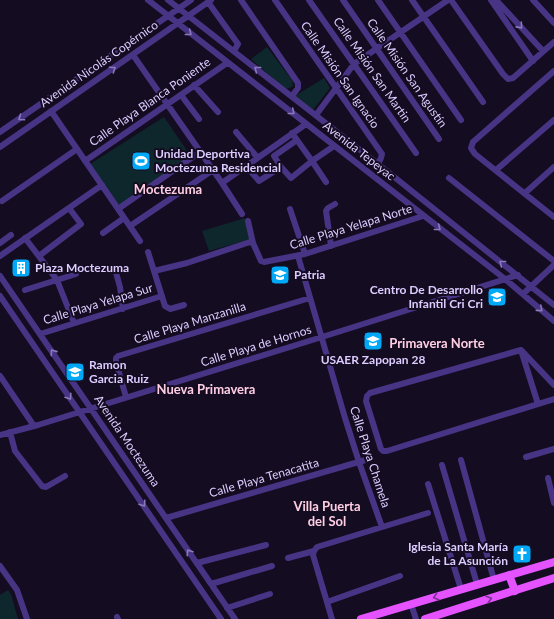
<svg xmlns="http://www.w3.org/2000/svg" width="554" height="619" viewBox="0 0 554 619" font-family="Lato,sans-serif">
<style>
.green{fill:#0e272c}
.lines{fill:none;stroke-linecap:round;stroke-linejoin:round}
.minor{stroke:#483484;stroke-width:6}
.major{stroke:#e453ff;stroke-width:8}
.oneway{stroke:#8b78bb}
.oneway2{stroke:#7c3090}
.labels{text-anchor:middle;stroke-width:4;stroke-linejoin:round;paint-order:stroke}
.street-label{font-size:12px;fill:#dcf;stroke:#140c21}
.poi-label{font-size:12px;font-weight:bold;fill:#dcf;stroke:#140c21;text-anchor:start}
.neighbourhood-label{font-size:13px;font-weight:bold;fill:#ffcee3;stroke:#140c21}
</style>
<rect width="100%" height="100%" fill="#140c21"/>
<path class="green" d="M267,47L292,80L293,85L292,87L285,89L251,59Z
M324,78L330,88L313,110L295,96Z
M164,117L192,158L120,207L90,164Z
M245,218L251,239L209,251L202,231Z
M8,590L11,594L18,619H0V595Z"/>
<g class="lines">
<path class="minor" d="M148,0L505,279L554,321
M168,0L378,164L554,305
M241,0L298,83V88L292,96
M275,0L382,154L381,158L378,164
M309,0L416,153
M343,0L439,139
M378,0L461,120
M412,0L483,102
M451,0L503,74L508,79L513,78L554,42
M491,0L533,61
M496,0L543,51
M533,0L554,23
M208,2L238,44L234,51
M133,55L222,183L242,214
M554,71L473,142L471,148L475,154L554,217
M194,85L218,112
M181,95L199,119
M51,111L140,241
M316,115L354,64L448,0
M0,132L191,0
M236,132L257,157
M0,147L211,0
M85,161L227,63
M246,166L259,181L281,167L291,178L312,161L292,133
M281,167L274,156L297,140
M496,170L554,120
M449,178L554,261
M326,182L312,161L334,146
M222,183L306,124
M525,193L554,167
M2,201L77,149
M118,209L200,152
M290,209L305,254
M248,221L253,243L261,261L264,262L305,254L423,216
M130,226L213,170
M103,233L124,218
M25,238L57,280L74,323
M0,243L11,235
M331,246L326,211L328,208L335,204
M148,252L165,306L170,309L184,305
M0,256L102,185
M39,256L81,224L69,208
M298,256L345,418L359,462L382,527
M115,269L120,287L123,309
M154,271L187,263L250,242L253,243
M0,276L235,619
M25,290L76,274
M523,294L554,265
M0,296L221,619
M40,334L162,296
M521,350L370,393L367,396L366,401L381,449L383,451H387L554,399
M521,350L538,404
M522,351L554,385
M0,376L34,426
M126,397L116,362V358L118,356L310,298
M10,432L15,451L42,486L46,487L65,476
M0,435L38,425L322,337L518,275
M526,457L554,449
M461,460L494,580
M442,465L477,584
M548,478L554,503
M428,484L461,589
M166,518L369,459
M314,551L313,555L332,619
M288,558L314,551L317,547L428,513
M197,563L266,545
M0,566L17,590L27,619
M211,584L272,566
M327,602L400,576
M411,604L416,619
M227,608L270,594
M117,617L118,619"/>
<path class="major" d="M509,575L515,591
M361,619L554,562
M425,619L554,578"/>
</g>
<defs><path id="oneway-chevron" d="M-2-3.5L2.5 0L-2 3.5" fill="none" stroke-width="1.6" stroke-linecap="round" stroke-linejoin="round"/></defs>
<g class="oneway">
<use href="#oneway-chevron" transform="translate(520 26) rotate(48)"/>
<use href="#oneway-chevron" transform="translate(189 33) rotate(38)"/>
<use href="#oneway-chevron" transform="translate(113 69) rotate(-34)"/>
<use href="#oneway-chevron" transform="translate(257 69) rotate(-142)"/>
<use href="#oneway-chevron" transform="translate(292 112) rotate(39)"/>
<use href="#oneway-chevron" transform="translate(21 118) rotate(145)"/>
<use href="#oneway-chevron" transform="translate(438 228) rotate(38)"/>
<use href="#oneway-chevron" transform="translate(502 263) rotate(-142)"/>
<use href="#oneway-chevron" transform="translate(540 309) rotate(41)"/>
<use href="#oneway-chevron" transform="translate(53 352) rotate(-125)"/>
<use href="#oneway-chevron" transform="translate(69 397) rotate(56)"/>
<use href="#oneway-chevron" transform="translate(143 504) rotate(56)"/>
<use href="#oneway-chevron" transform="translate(189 552) rotate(-124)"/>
</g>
<g class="oneway2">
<use href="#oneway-chevron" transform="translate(436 597) rotate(163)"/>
<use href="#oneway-chevron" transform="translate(489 599) rotate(-17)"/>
</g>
<defs>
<symbol id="stadium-square" viewBox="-11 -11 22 22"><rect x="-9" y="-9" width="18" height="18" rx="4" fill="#00a9f7" stroke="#140c21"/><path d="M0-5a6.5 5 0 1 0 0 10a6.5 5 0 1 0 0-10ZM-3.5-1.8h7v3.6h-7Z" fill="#fff"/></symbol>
<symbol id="building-square" viewBox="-11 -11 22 22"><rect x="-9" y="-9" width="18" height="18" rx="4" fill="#00a9f7" stroke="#140c21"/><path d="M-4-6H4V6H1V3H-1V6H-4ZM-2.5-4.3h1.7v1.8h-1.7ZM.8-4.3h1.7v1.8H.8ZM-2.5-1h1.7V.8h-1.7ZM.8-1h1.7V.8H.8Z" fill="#fff"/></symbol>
<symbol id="school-square" viewBox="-11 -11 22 22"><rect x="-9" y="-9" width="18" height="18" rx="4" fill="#00a9f7" stroke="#140c21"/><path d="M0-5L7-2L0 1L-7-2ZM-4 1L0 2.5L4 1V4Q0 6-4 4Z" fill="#fff"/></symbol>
<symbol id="church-square" viewBox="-11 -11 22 22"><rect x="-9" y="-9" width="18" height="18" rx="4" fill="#00a9f7" stroke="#140c21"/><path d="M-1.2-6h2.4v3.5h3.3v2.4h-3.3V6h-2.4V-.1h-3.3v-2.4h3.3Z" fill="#fff"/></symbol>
</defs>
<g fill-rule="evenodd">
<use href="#stadium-square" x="130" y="150" width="22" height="22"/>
<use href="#building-square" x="10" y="257" width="22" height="22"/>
<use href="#school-square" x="269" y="264" width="22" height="22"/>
<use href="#school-square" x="486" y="286" width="22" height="22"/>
<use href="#school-square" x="362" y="330" width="22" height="22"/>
<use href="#school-square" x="64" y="361" width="22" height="22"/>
<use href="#church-square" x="511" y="543" width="22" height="22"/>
</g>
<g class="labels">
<g class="street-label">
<text transform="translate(99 64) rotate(-35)" y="4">Avenida Nicolás Copérnico</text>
<text transform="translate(372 70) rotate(55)" y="4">Calle Misión San Martin</text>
<text transform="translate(407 73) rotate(55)" y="4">Calle Misión San Agustín</text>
<text transform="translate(340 75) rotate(55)" y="4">Calle Misión San Ignacio</text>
<text transform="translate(150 102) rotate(-35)" y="4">Calle Playa Blanca Poniente</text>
<text transform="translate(359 151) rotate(38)" y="4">Avenida Tepeyac</text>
<text transform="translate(351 227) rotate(-17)" y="4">Calle Playa Yelapa Norte</text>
<text transform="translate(98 304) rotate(-17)" y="4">Calle Playa Yelapa Sur</text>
<text transform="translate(190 323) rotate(-17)" y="4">Calle Playa Manzanilla</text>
<text transform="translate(256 346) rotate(-17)" y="4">Calle Playa de Hornos</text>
<text transform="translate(127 441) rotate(56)" y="4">Avenida Moctezuma</text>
<text transform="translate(370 457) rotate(72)" y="4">Calle Playa Chamela</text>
<text transform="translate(264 478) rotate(-16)" y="4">Calle Playa Tenacatita</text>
</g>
<g class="poi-label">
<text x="155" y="158">Unidad Deportiva<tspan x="155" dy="14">Moctezuma Residencial</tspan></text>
<text x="35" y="272">Plaza Moctezuma</text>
<text x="294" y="279">Patria</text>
<text x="483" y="294" text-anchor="end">Centro De Desarrollo<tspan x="483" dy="14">Infantil Cri Cri</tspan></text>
<text x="373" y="364" text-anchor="middle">USAER Zapopan 28</text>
<text x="89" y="369">Ramon<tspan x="89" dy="14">Garcia Ruiz</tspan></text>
<text x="508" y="551" text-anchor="end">Iglesia Santa María<tspan x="508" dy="14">de La Asunción</tspan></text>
</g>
<g class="neighbourhood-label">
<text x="168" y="194">Moctezuma</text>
<text x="437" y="348">Primavera Norte</text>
<text x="206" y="394">Nueva Primavera</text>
<text x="327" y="511">Villa Puerta<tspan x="327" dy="15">del Sol</tspan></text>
</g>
</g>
</svg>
